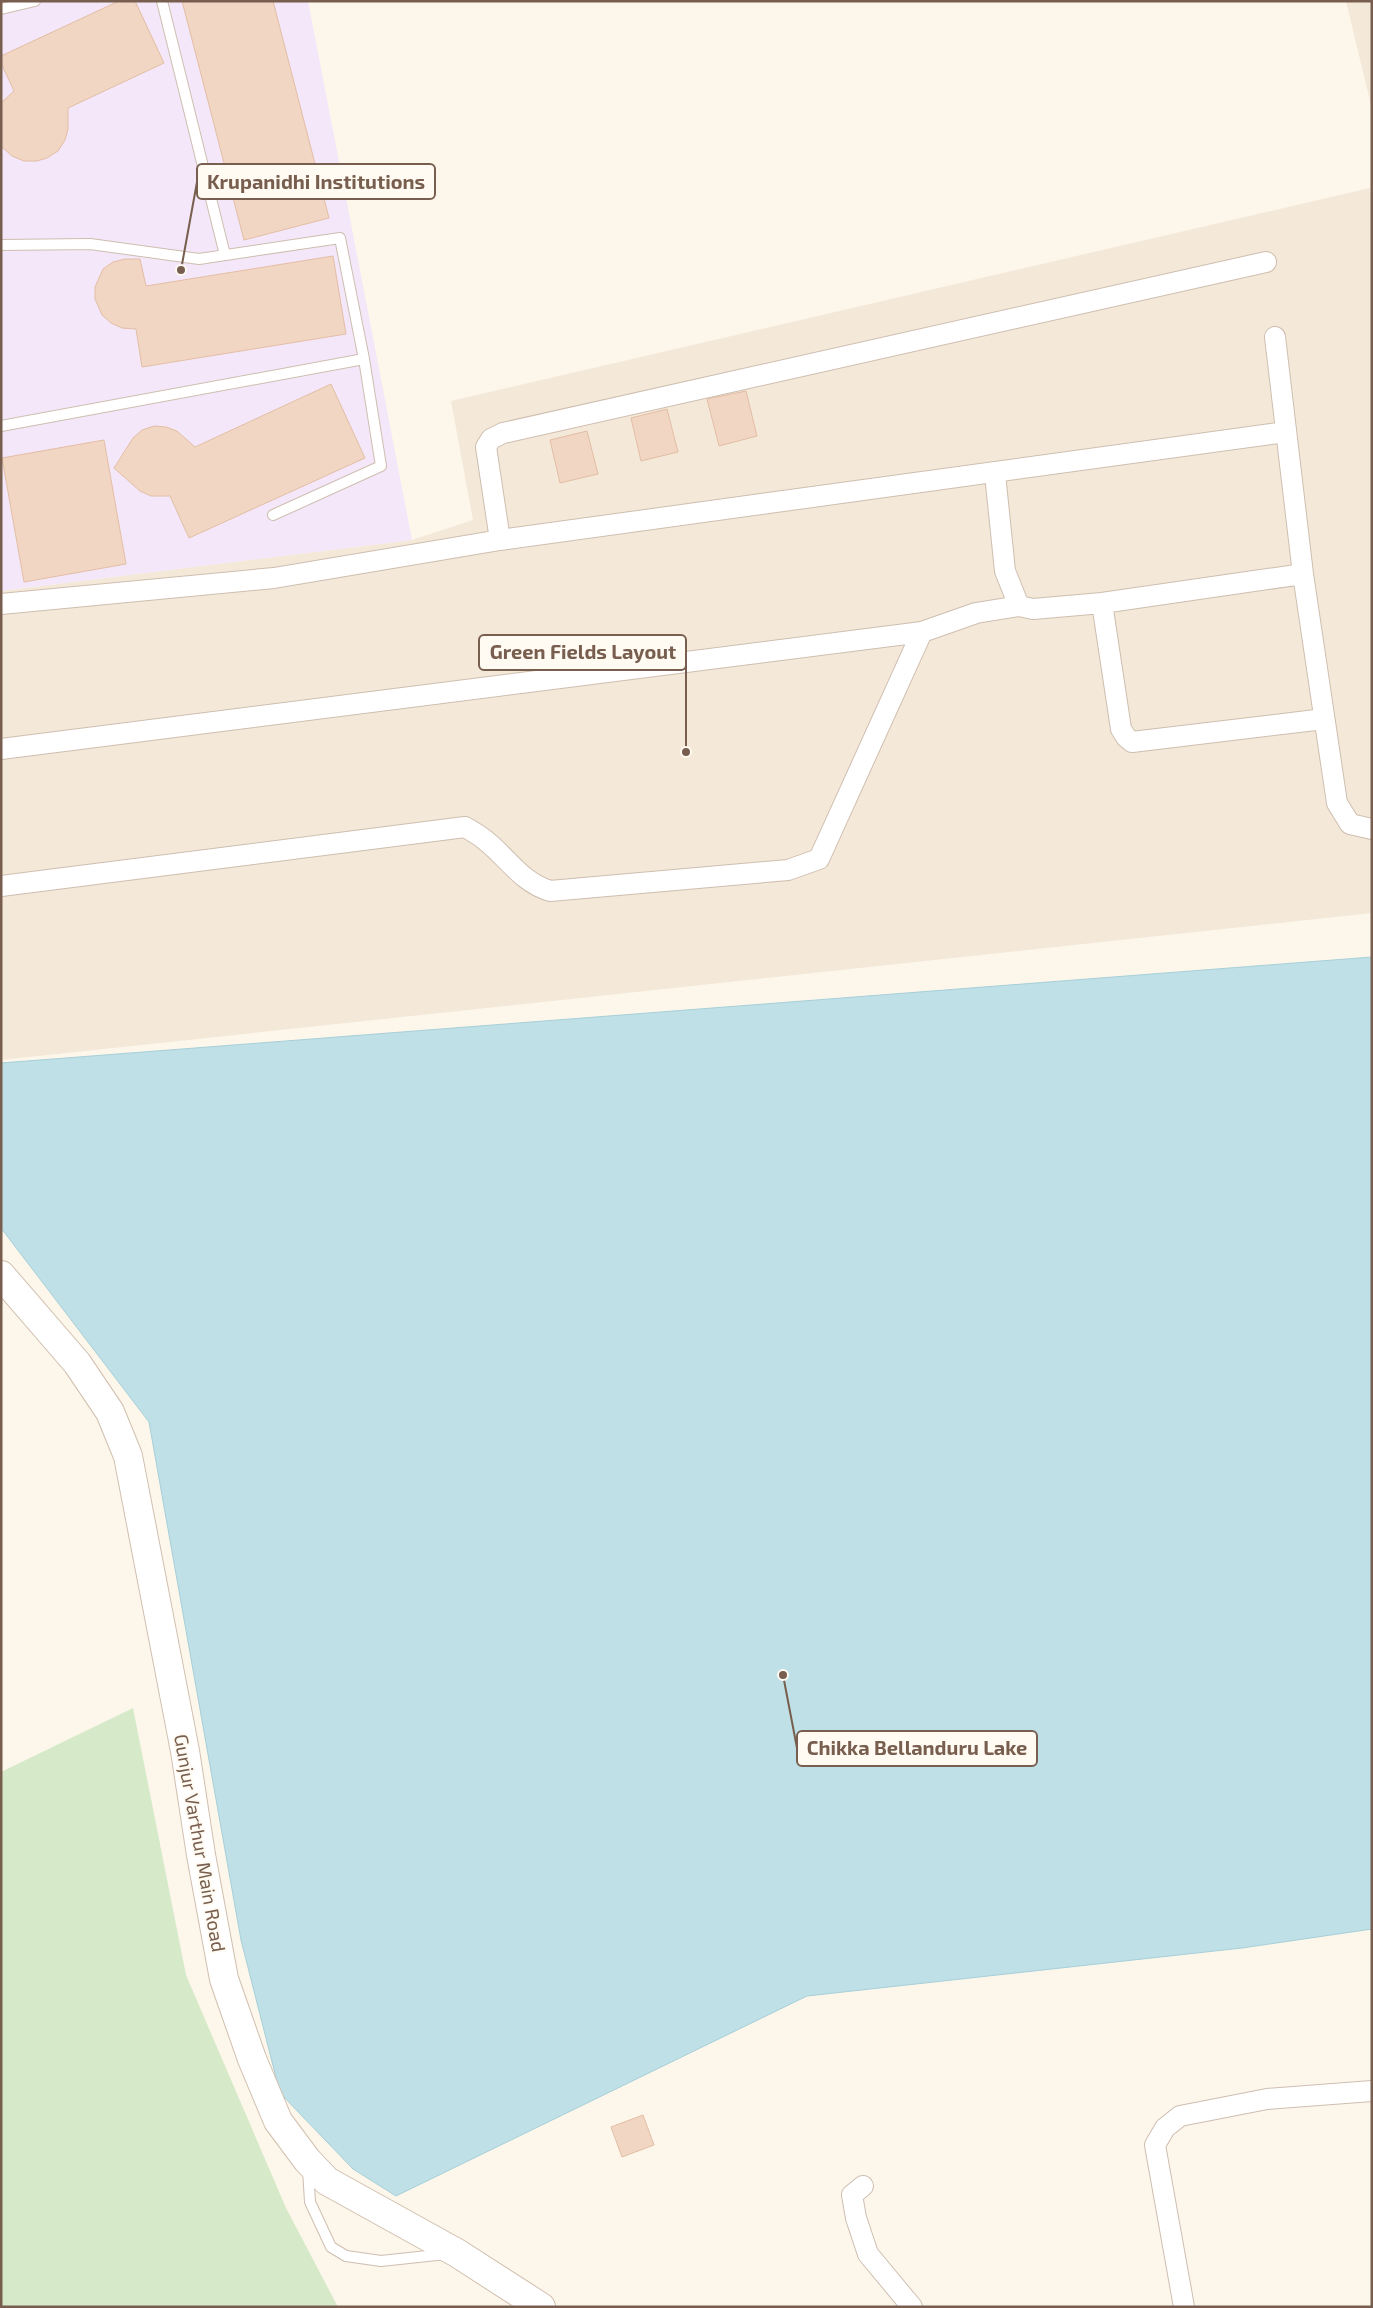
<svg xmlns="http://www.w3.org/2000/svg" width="1373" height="2308" viewBox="0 0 1373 2308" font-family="'Exo 2',sans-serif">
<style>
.residential{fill:#f4e8d9}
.education{fill:#f3e7f9}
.green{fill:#d6eac9}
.water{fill:#bfe0e6;stroke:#a6cfd8}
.building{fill:#f1d6c3;stroke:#e3bea4}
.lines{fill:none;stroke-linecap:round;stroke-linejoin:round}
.service-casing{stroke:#cfbeb0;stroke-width:12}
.minor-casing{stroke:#cfbeb0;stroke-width:22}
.secondary-casing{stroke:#d1bfae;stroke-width:30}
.service{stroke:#fff;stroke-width:10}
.minor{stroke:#fff;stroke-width:20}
.secondary{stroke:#fff;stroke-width:28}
.labels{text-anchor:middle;stroke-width:4;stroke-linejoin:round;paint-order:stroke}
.street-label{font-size:19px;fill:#775e4e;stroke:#fffaf2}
.leader{fill:none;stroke:#775e4e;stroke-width:2}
.callout-dot{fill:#775e4e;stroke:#fffaf2;stroke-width:2}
.callout{fill:#fffaf2;stroke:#775e4e;stroke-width:2}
.callout-label{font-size:20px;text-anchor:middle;font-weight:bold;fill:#775e4e}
</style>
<rect width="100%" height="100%" fill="#fcf6eb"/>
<path class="residential" d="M1346,1H1372V109Z
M1370,188L1372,210V913L1,1060V591L412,540L473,520L451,401Z"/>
<path class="education" d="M1,1H308L412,540L1,591Z"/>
<path class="green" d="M133,1708L186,1975L286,2208L338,2307H1V1772Z"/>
<path class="water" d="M1372,957V1929L1242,1948L807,1996L396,2196L353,2169L280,2093L241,1940L149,1422L1,1228V1063Z"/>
<path class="building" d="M119,1H135L164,63L68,108V129L65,140L58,151L47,158L37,161H24L12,156L1,146V103L14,91L1,63V56Z
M182,1H273L329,218L244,240Z
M333,256L346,334L142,367L136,329L122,328L111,323L102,315L95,299V287L103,269L113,262L125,259H140L146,286Z
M331,384L365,458L189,538L170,496H151L140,491L114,468L133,438L142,430L154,426L166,427L177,431L195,447Z
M746,391L757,436L719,446L707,399Z
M667,409L678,452L641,461L631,418Z
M587,431L598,474L560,483L550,440Z
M104,440L126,564L24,582L2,458Z
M643,2115L654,2145L622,2157L611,2127Z"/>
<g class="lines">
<defs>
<path id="service" d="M162,1L225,255
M1,9L35,1
M1,245L90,244L199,259L340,238L364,359L1,426
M273,515L381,466L364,359
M308,2169L310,2202L331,2247L346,2256L381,2261L446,2254"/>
<path id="minor" d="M1275,337L1303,574L1337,803L1350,824L1372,829
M995,474L1005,571L1019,606
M500,540L486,447L491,439L503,433L1266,262
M1102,603L1121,729L1126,737L1132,742L1324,719
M1,604L274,578L500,540L1285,432
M1,749L922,632L976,613L1019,606L1033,609L1102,603L1303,574
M1,886L465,827C472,831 479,835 485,840C508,858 521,882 550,891L788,870L819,859L922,632
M863,2186L852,2195L856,2218L868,2254L912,2307
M1184,2307L1155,2145L1165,2128L1180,2116L1267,2099L1372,2091"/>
<path id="secondary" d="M1,1275L77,1363L110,1412L128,1456L185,1751L201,1855L224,1979L252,2059L278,2121L307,2160L327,2181L457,2253L541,2307"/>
</defs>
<use href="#service" class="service-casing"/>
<use href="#minor" class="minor-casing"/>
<use href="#secondary" class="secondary-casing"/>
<use href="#service" class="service"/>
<use href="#minor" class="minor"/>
<use href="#secondary" class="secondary"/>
</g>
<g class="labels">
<g class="street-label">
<text transform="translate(200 1843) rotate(80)" y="7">Gunjur Varthur Main Road</text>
</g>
</g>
<path class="leader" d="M181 270L197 182M686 752L686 652M783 1675L797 1748"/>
<g class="callout-dot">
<circle cx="181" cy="270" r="5"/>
<circle cx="686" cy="752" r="5"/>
<circle cx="783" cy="1675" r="5"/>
</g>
<g class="callout">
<rect x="197" y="164" width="238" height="35" rx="5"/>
<rect x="479" y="635" width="207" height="35" rx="5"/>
<rect x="797" y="1731" width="240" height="35" rx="5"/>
</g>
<g class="callout-label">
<text x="316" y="189">Krupanidhi Institutions</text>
<text x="583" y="659">Green Fields Layout</text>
<text x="917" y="1755">Chikka Bellanduru Lake</text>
</g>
<rect width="1373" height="2308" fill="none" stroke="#775e4e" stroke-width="5"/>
</svg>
